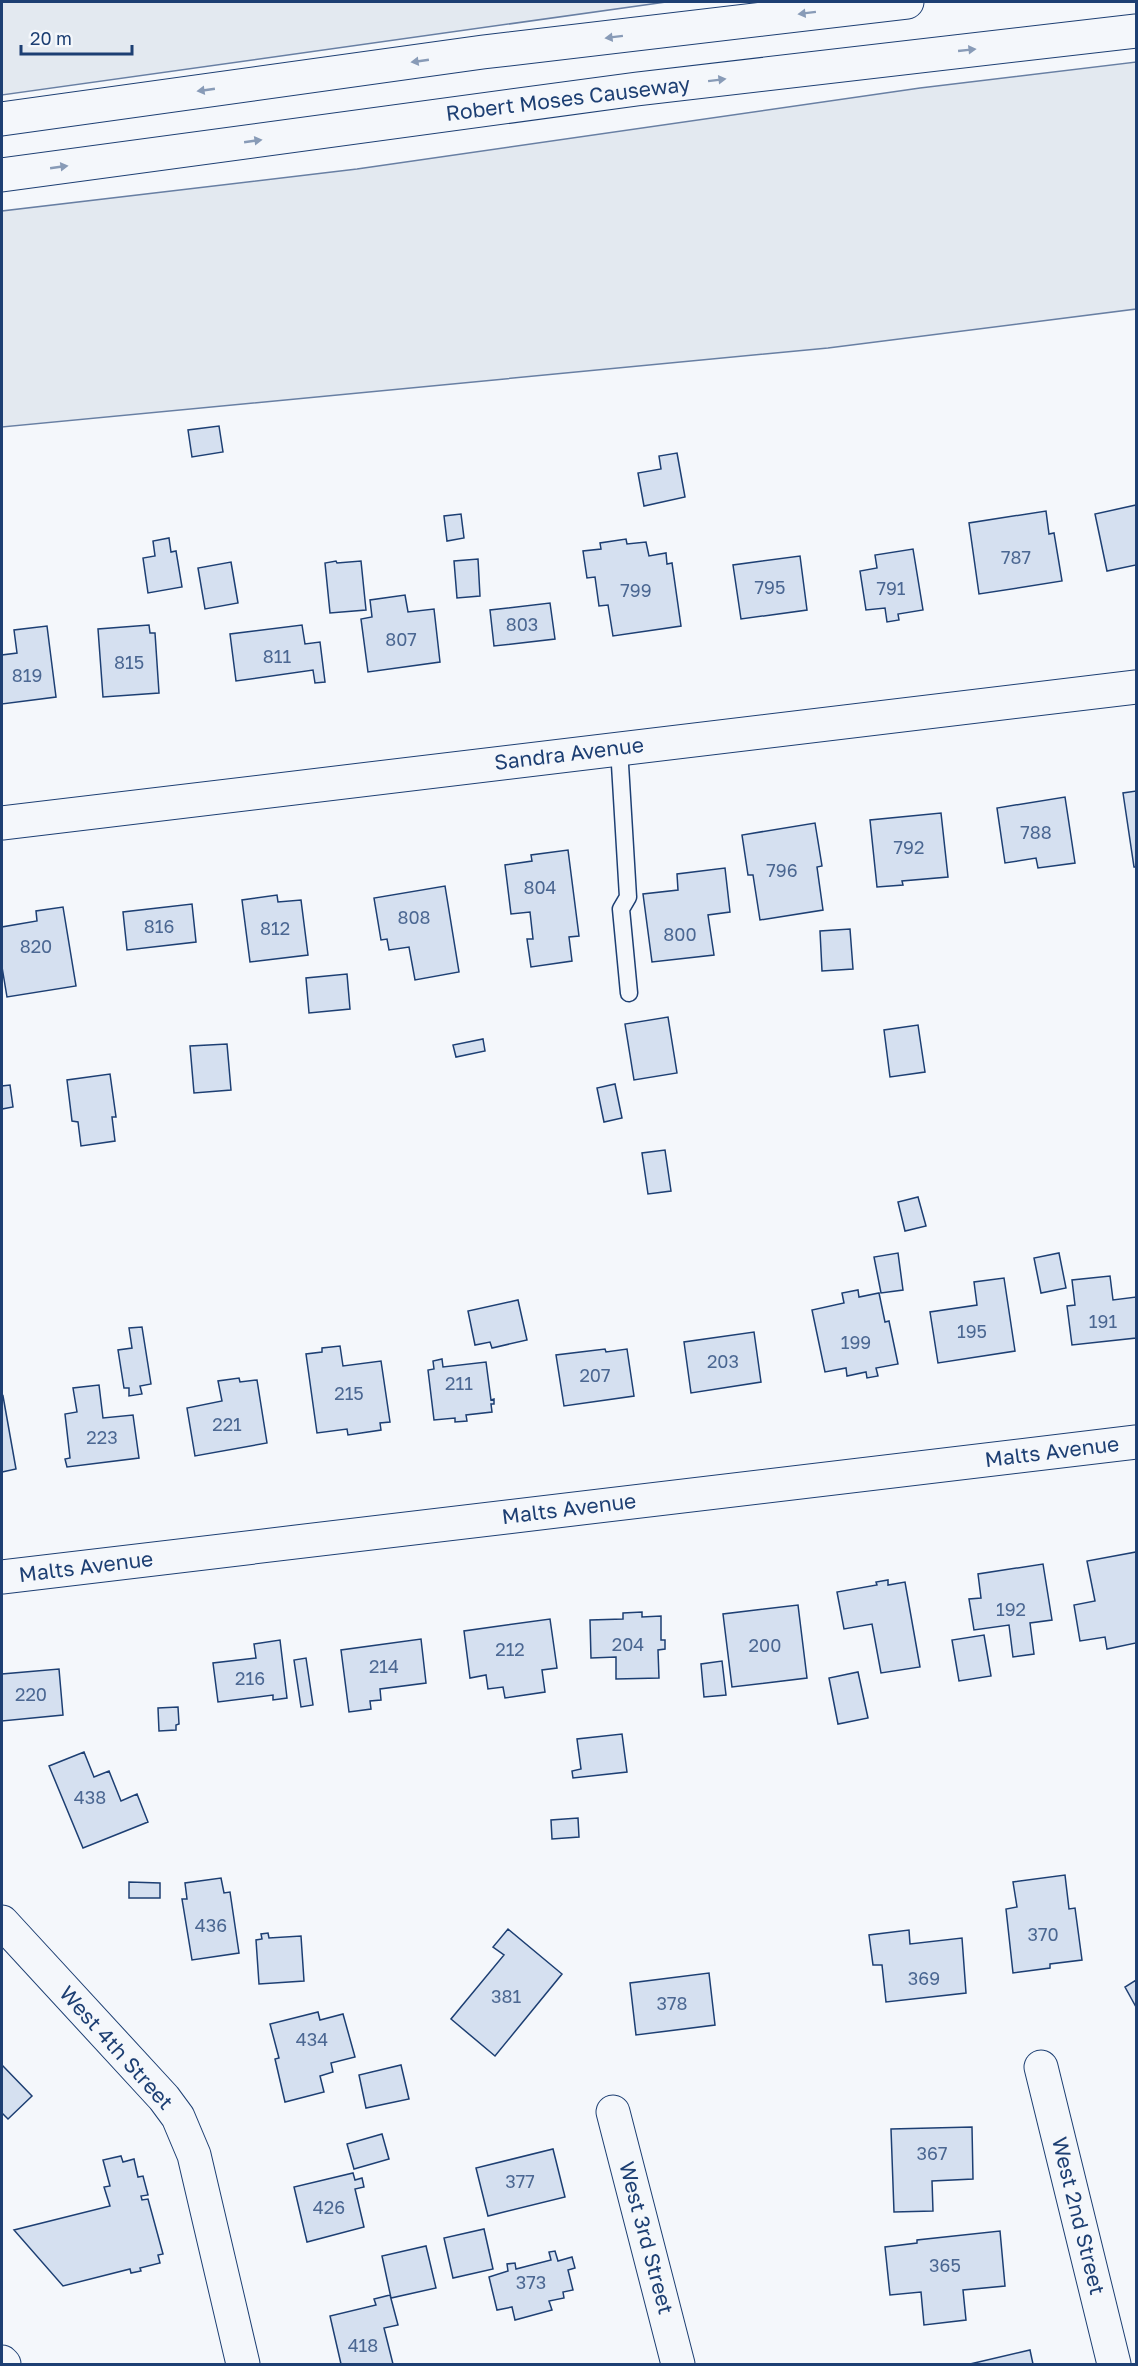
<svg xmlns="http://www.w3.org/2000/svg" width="1138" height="2366" viewBox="0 0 1138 2366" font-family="'Golos Text',sans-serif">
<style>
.green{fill:#e3e9f0;stroke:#687fa3;stroke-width:1.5}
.building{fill:#d5e0f0;stroke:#1d3f73;stroke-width:1.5}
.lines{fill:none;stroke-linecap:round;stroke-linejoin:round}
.lane-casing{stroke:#1d3f73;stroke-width:19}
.street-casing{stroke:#1d3f73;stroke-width:35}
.secondary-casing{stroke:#1d3f73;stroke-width:35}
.highway-casing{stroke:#1d3f73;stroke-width:35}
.lane{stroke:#f4f7fb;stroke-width:16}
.street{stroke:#f4f7fb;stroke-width:33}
.secondary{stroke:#f4f7fb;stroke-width:33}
.highway{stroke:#f4f7fb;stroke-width:33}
.oneway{fill:#889bb7}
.labels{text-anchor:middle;stroke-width:4.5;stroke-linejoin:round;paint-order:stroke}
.number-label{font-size:18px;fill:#4b6792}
.street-label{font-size:21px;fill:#1d3f73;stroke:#f4f7fb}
</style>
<rect width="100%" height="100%" fill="#f4f7fb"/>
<path class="green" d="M2,2H666L2,95Z
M1136,62V309L828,348L2,427V211L357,169L920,88Z"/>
<path class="building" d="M219,426L223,452L192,457L188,430Z
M677,453L685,497L644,506L638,473L661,469L659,456Z
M1136,505V565L1107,571L1095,514Z
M1046,511L1049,534L1054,533L1062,581L979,594L969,523Z
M461,514L464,538L447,541L444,516Z
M169,538L171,552L176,551L182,587L148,593L143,558L155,556L153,541Z
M626,539L627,544L646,542L649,556L666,553L667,564L672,563L681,626L613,636L608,605L599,606L595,577L587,578L583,551L601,549L600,543Z
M913,549L923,610L898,614L899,620L887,622L885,608L866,610L860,571L877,568L875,555Z
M800,556L807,610L741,619L733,565Z
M478,559L480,596L457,598L454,561Z
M336,561L337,563L361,561L366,610L330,613L325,563Z
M231,562L238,603L205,609L198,568Z
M405,595L408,612L434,609L440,662L368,672L361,619L372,617L370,600Z
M550,603L555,639L494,646L490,610Z
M149,625L150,633H155L159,693L103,697L98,629Z
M302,625L305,644L320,642L325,682L315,683L313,670L236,681L230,634Z
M47,626L56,697L2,704V655L17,653L14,630Z
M1136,791V867H1134L1123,793Z
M1065,797L1075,863L1038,868L1036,858L1005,863L997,808Z
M941,813L948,877L902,881L903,885L877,887L870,820Z
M815,823L822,866L817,867L823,910L760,920L753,875H748L742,835Z
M568,850L579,936L569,937L572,961L531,967L527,939H533L530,912L511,914L505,865L532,861L531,855Z
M725,868L730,912L708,915L714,955L652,962L643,894L678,890L677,874Z
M445,886L459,972L415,980L409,947L389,950L387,939L381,940L374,898Z
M277,895L278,902L301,900L308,955L250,962L242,900Z
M192,904L196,942L127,950L123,912Z
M63,907L76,986L7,997L2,967V927L37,921L36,911Z
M850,929L853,969L822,971L820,931Z
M347,974L350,1009L309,1013L306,978Z
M668,1017L677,1073L634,1080L625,1024Z
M918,1025L925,1072L890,1077L884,1030Z
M483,1039L485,1051L456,1057L453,1045Z
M227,1044L231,1090L194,1093L190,1046Z
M110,1074L116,1117H112L115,1141L81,1146L78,1122L72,1121L67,1080Z
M615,1084L622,1118L604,1122L597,1088Z
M10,1085L13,1107L2,1109V1086Z
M665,1150L671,1191L648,1194L642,1153Z
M918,1197L926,1226L905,1231L898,1202Z
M898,1253L903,1290L881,1293L874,1257Z
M1059,1253L1066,1288L1041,1293L1034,1258Z
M1110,1276L1113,1300L1136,1297V1338L1072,1345L1067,1306L1075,1305L1072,1280Z
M1004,1278L1015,1351L938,1363L930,1312L977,1305L974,1282Z
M858,1290L859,1297L879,1293L885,1322L889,1321L898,1364L876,1368L878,1376L867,1378L866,1372L847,1376L846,1368L825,1372L812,1310L844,1303L842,1293Z
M518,1300L527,1340L492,1348L490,1342L475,1345L468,1311Z
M142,1327L151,1384L140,1386L142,1394L129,1396V1388H124L118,1350L132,1348L129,1328Z
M754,1332L761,1382L691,1393L684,1342Z
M340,1346L343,1366L381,1361L390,1422L380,1423L381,1430L348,1435L347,1429L317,1433L306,1354L322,1352V1348Z
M605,1349L606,1352L627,1349L634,1396L564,1406L556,1355Z
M442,1359L443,1367L486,1362L491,1400L494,1399V1404H491L492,1412L466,1415L467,1421L455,1422V1418L434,1420L428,1370L434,1369L433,1361Z
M239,1378L240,1382L257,1380L267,1443L195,1456L187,1408L222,1401L218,1381Z
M99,1385L103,1418L133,1415L139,1458L67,1467L65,1459L70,1458L65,1414L77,1412L73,1388Z
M3,1396L16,1469L2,1472V1397Z
M1136,1552V1643L1107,1649L1105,1637L1080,1641L1074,1605L1095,1601L1087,1561Z
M1043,1564L1052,1620L1030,1623L1034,1654L1013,1657L1009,1625L974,1630L969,1599L981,1598L978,1574Z
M888,1580V1585L905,1582L920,1667L881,1673L872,1624L844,1629L837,1592L877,1585L876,1582Z
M798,1605L807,1678L732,1687L723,1614Z
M642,1612V1617L661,1616V1640H665V1649L658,1650L659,1678L616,1679V1657L591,1658L590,1620L623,1619V1613Z
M550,1619L557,1668L542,1670L545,1692L505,1698L503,1687L488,1689L486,1675L470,1678L464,1631Z
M984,1635L991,1676L959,1681L952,1640Z
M421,1639L426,1683L380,1689L381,1700L370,1701L371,1709L349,1712L341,1650Z
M280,1640L287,1698L273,1700V1695L218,1702L213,1663L256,1658L254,1644Z
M306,1658L313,1705L301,1707L294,1660Z
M722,1661L726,1695L704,1697L701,1664Z
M59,1669L63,1715L2,1721V1674Z
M858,1672L868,1718L838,1724L829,1678Z
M178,1707L179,1724L176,1725V1730L159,1731L158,1708Z
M622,1734L627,1772L573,1778L572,1771L581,1769L577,1739Z
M84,1752L94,1777L109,1771L121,1801L137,1794L148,1822L83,1848L49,1766Z
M578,1818L579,1837L552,1839L551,1820Z
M1065,1875L1069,1909L1075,1908L1082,1960L1050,1964V1968L1013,1973L1006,1909L1017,1907L1013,1882Z
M221,1878L224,1893L230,1892L239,1953L192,1960L182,1899H187L185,1883Z
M129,1882L160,1883V1898H129Z
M508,1929L562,1974L495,2056L451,2019L504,1955L493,1947Z
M909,1930L910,1944L962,1938L966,1993L886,2002L882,1965H873L869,1935Z
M268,1933L269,1938L301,1936L304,1981L259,1984L256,1940L262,1939L261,1934Z
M709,1973L715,2025L636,2035L630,1983Z
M1136,1980V2007L1125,1987Z
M318,2012L320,2020L343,2014L355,2057L331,2063L333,2072L320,2076L324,2092L285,2102L275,2059L279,2058L270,2024Z
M2,2065L32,2096L8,2119L2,2113Z
M401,2065L409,2099L366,2108L359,2075Z
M972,2127L973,2179L932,2181L933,2211L894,2212L891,2129Z
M382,2134L389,2159L354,2169L347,2144Z
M553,2149L565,2197L488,2216L476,2168Z
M121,2156L123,2162L134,2159L138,2177L143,2176L148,2195L141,2196L142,2200L148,2199L163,2254L158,2255L160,2263L140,2268L141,2271L131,2273L130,2269L63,2286L14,2230L110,2206L104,2187L110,2186L103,2160Z
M353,2173L355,2180L362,2178L364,2187L355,2189L364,2227L307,2242L294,2187Z
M484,2229L493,2269L453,2278L444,2238Z
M1000,2231L1005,2286L963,2290L966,2320L924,2325L921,2292L890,2295L885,2247L917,2243V2240Z
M426,2246L436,2288L391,2298L382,2256Z
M555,2251L558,2261L572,2257L575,2268L568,2270L573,2290L563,2292L564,2298L549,2301L552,2310L515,2320L512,2307L497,2310L489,2277L508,2271L507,2264L515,2263L516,2269L551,2260L549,2252Z
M390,2295L398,2325L384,2328L393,2364H341L330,2316L376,2305L374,2299Z
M1030,2350L1033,2364H970Z"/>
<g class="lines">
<defs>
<path id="lane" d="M619,748L628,897L621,909L629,993"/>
<path id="street" d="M2,823L1136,687
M2,1577L1136,1442
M2,1922L164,2098L178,2117L194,2155L243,2364
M1041,2067L1114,2364
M613,2112L678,2364"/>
<path id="secondary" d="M2,2362L4,2364"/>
<path id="highway" d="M2,119L483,52L907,2
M2,175L637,89L1136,31"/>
</defs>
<use href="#lane" class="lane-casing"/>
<use href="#street" class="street-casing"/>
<use href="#secondary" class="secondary-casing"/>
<use href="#highway" class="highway-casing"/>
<use href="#lane" class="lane"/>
<use href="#street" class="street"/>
<use href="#secondary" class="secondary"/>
<use href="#highway" class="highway"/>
</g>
<defs><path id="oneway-solid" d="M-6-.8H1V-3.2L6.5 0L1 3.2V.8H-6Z" transform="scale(1.5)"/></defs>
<g class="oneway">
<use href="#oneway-solid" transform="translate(807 13) rotate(173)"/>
<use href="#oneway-solid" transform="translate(614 37) rotate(173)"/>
<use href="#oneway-solid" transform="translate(967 50) rotate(-6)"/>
<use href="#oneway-solid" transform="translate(420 61) rotate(172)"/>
<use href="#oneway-solid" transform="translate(717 80) rotate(-7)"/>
<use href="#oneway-solid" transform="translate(206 90) rotate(172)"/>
<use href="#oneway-solid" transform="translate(253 141) rotate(-8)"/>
<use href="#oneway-solid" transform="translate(59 167) rotate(-8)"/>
</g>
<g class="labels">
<g class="number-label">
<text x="1016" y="564">787</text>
<text x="770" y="594">795</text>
<text x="891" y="595">791</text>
<text x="636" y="597">799</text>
<text x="522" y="631">803</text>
<text x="401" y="646">807</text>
<text x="277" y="663">811</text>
<text x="129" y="669">815</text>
<text x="27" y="682">819</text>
<text x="1036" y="839">788</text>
<text x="909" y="854">792</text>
<text x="782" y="877">796</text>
<text x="540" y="894">804</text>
<text x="414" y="924">808</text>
<text x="159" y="933">816</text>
<text x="275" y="935">812</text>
<text x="680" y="941">800</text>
<text x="36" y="953">820</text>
<text x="1103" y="1328">191</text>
<text x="972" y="1338">195</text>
<text x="856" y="1349">199</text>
<text x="723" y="1368">203</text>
<text x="595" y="1382">207</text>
<text x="459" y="1390">211</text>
<text x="349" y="1400">215</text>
<text x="227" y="1431">221</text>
<text x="102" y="1444">223</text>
<text x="1011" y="1616">192</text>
<text x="628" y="1651">204</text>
<text x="765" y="1652">200</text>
<text x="510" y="1656">212</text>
<text x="384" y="1673">214</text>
<text x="250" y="1685">216</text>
<text x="31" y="1701">220</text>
<text x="90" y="1804">438</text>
<text x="211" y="1932">436</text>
<text x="1043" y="1941">370</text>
<text x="924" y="1985">369</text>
<text x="506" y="2003">381</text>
<text x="672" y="2010">378</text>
<text x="312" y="2046">434</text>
<text x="932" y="2160">367</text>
<text x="520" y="2188">377</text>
<text x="329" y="2214">426</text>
<text x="945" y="2272">365</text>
<text x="531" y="2289">373</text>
<text x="363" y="2352">418</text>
</g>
<g class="street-label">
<text transform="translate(568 99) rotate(-7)" y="7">Robert Moses Causeway</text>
<text transform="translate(569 754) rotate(-7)" y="7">Sandra Avenue</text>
<text transform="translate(1052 1452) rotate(-7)" y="7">Malts Avenue</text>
<text transform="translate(569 1509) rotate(-7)" y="7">Malts Avenue</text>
<text transform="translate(86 1567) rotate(-7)" y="7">Malts Avenue</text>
<text transform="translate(116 2048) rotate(48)" y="7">West 4th Street</text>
<text transform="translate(1078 2216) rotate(76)" y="7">West 2nd Street</text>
<text transform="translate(646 2238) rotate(75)" y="7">West 3rd Street</text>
</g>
</g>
<rect width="1138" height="2366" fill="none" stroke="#1d3f73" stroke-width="6"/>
<path d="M21 45v9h111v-9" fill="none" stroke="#1d3f73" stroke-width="3"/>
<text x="30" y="45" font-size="18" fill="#1d3f73" stroke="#f4f7fb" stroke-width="4.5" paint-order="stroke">20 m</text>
</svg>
